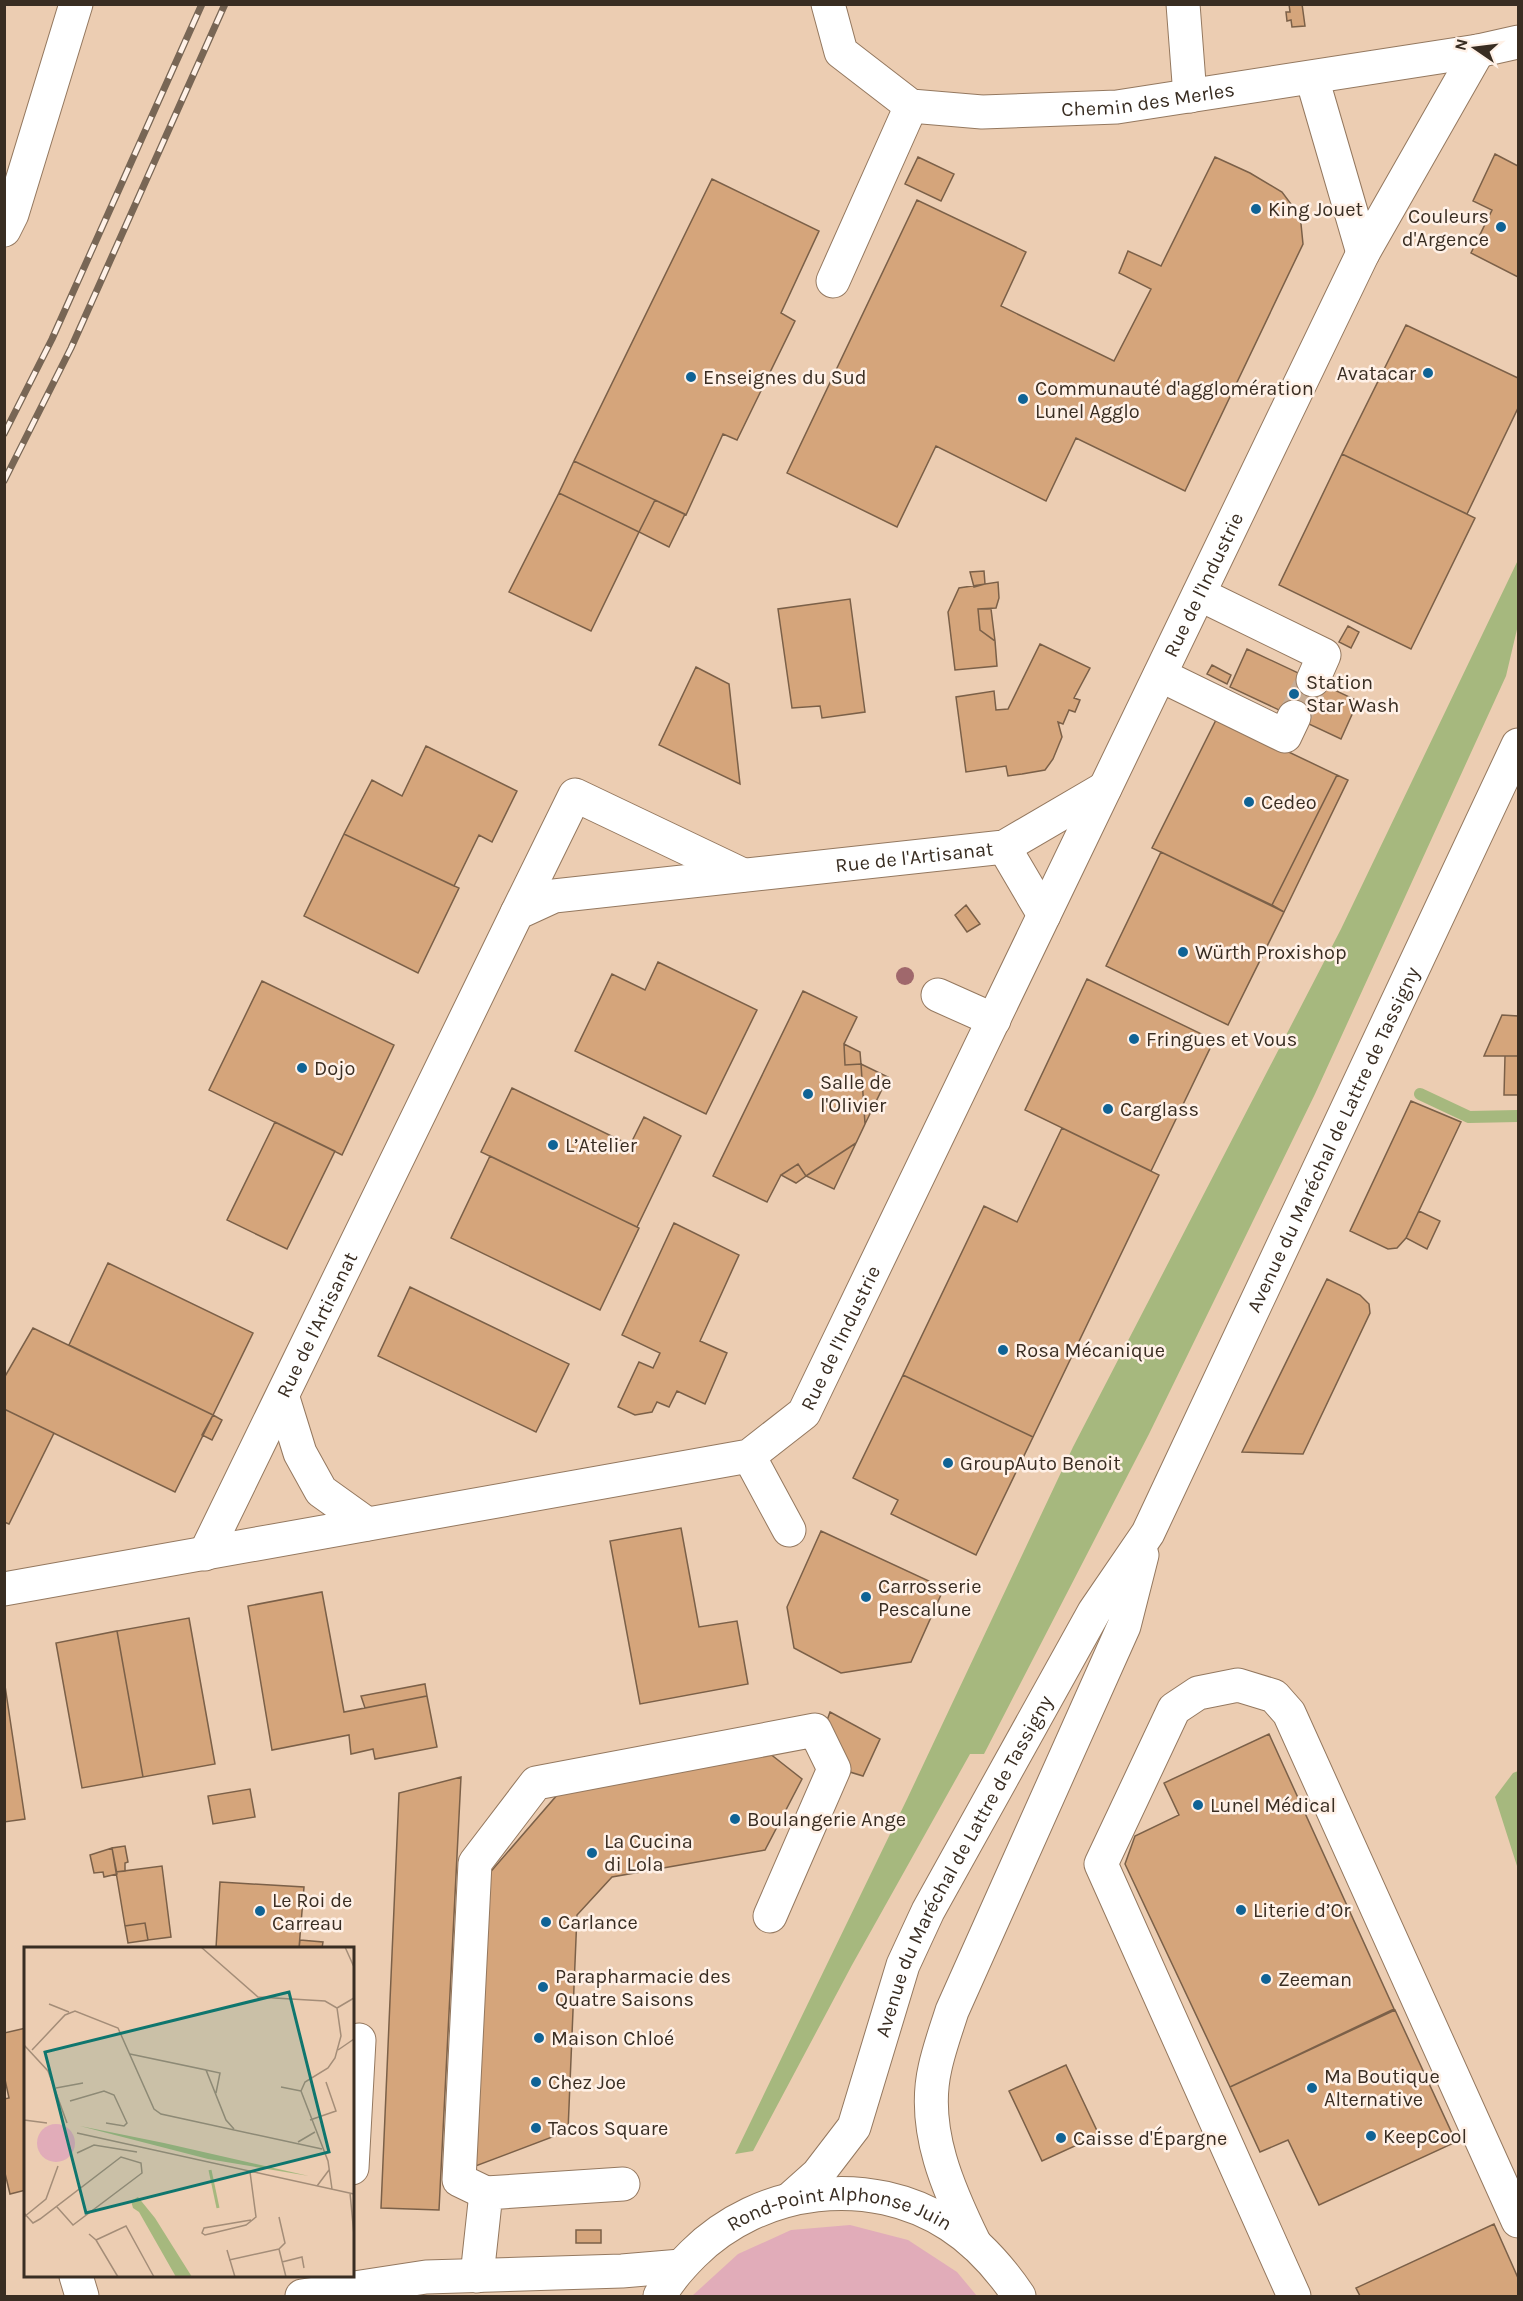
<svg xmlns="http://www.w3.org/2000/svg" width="1523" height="2301" viewBox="0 0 1523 2301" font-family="Karla,sans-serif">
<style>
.green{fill:#e1acb9}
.water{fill:#a6b87e}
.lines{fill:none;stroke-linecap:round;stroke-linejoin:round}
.stream{stroke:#a6b87e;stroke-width:12}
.building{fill:#d5a57b;stroke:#7b6048;stroke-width:1.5}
.minor-tunnel{stroke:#c8ad95;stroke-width:33;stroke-dasharray:33 16;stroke-linecap:butt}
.minor-casing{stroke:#94785f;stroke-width:35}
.major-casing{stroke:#94785f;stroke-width:35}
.minor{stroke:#fff;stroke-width:33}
.major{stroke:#fff;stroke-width:33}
.rail-casing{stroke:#786655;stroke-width:7}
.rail{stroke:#fff1e7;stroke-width:4.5;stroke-dasharray:14;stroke-linecap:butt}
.tree{fill:#a0686c}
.poi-dot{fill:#106395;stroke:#fff1e7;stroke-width:2}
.labels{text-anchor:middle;stroke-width:5;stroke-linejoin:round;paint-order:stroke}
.street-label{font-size:20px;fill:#392d22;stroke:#fff1e7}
.poi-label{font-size:20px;fill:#392d22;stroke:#fff1e7;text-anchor:start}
.inset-river{fill:none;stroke:#a6b87e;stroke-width:3}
.inset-road{fill:none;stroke:#a48d78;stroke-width:1.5}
.view{fill:#0f766e;fill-opacity:0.15;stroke:#0f766e;stroke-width:3}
.inset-edge{fill:none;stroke:#392d22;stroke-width:3}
</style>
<rect width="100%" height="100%" fill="#eccdb2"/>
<path class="green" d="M850,2225L908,2240L957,2272L977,2296H692L738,2254L791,2230Z"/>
<path class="water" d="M1518,560V625L1506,676L1315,1094L1149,1434L984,1754H970L852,1965L753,2151L735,2154L908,1797L1073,1447L1341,929Z
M1518,1771V1866H1517L1495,1797L1513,1773Z"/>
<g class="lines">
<path class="stream" d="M1420,1094L1469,1117L1518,1116"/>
</g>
<path class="building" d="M1289,4H1302L1305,26L1292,27L1291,20L1287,21L1286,12H1290Z
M1495,154L1518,166V277L1471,253L1492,210L1473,201Z
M918,157L954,174L941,201L905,184Z
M1215,157L1250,173L1282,192L1297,212L1301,224L1303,244L1185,491L1076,438L1046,501L936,446L897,527L787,473L917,200L1026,252L1001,306L1114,361L1151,289L1119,273L1128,251L1161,266Z
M712,179L819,231L781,313L795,321L737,440L723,434L686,515L574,461Z
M1406,325L1518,378V408L1467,514L1342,454Z
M1342,454L1475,518L1411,649L1279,585Z
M574,461L655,500L639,532L559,493Z
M559,493L639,532L591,631L509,592Z
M655,500L685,514L669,547L639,532Z
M984,571L985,584L974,587L970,572Z
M998,582L999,598L996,608L978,609L980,630L995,641L997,666L955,670L948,612L959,588Z
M850,599L865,712L822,718L820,706L792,708L778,609Z
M978,609H991L995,641L980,630Z
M1348,626L1359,632L1351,648L1339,642Z
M1040,644L1090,668L1074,698L1080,700L1075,712L1069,710L1063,724L1058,722L1062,737L1053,759L1045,770L1022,774L1008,776L1006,766L966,772L956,697L994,691L996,710L1008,709Z
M1247,649L1358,701L1341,739L1230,687Z
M1212,665L1231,675L1227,684L1207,674Z
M696,667L729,684L740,784L659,745Z
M1217,718L1337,775L1272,905L1152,848Z
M426,746L517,791L492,842L479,835L454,886L344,834L372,780L402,796Z
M1337,775L1348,780L1284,912L1272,905Z
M344,834L459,888L418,973L304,916Z
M1161,852L1284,912L1228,1025L1106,966Z
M966,905L980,924L967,932L955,915Z
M658,962L757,1010L706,1114L575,1051L612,974L645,990Z
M1087,979L1214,1040L1151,1171L1025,1110Z
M262,981L394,1045L342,1155L209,1090Z
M803,991L857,1017L844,1044L845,1065L861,1064L865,1124L856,1143L806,1176L798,1164L781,1175L767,1202L713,1176Z
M1502,1015L1518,1016V1056H1484Z
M844,1044L860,1052L861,1064L845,1065Z
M1505,1056H1518V1095H1504Z
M861,1064L888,1077L865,1124Z
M512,1088L630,1145L644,1117L681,1136L637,1227L481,1152Z
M1411,1101L1461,1122L1406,1238L1397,1248L1388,1249L1350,1231Z
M275,1122L335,1151L287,1249L227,1220Z
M1062,1128L1159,1175L1033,1437L903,1375L984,1206L1017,1222Z
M856,1143L834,1189L806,1176Z
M490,1156L639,1228L600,1310L451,1238Z
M798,1164L806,1176L796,1183L781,1175Z
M1419,1211L1440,1221L1427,1249L1406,1238Z
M674,1223L739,1255L700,1341L727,1353L705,1404L677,1391L669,1407L657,1402L652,1412L635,1415L618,1407L639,1362L653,1368L660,1353L622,1335Z
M108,1263L253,1333L213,1415L69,1345Z
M1327,1279L1360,1295L1369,1304L1370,1313L1303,1454L1242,1452Z
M410,1287L569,1364L536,1432L378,1356Z
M33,1328L213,1415L175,1492L4,1409V1378Z
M903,1375L1033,1437L976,1555L891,1514L898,1500L853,1478Z
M4,1409L54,1433L9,1524L4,1522Z
M213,1415L222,1420L212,1440L202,1435Z
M681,1528L699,1627L737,1621L748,1684L640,1704L610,1541Z
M821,1531L944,1588L911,1662L841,1673L794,1648L787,1607Z
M322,1592L344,1712L427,1696L437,1747L375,1759L373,1749L351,1754L349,1735L272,1750L248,1606Z
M189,1618L215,1764L143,1777L117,1631Z
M117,1631L143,1777L82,1788L56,1643Z
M4,1679L25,1819L4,1822Z
M425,1684L427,1696L365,1708L361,1696Z
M830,1712L880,1739L863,1776L850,1772L825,1726Z
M1269,1734L1394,2009L1230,2087L1125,1864L1135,1836L1179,1815L1164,1783Z
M769,1753L802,1779L765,1850L612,1877L577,1915L568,2131L473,2167L487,1876L558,1794Z
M461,1777L439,2210L381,2208L399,1793Z
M250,1789L255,1817L213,1824L208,1796Z
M125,1846L128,1862L125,1863V1871L116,1872L112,1848Z
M112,1848L117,1874L104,1877L103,1872L94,1873L90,1855Z
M162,1866L171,1937L148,1940L145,1923L125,1926L116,1872Z
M220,1882L304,1887L299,1948H216Z
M145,1923L148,1940L128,1943L125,1926Z
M300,1940L323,1942L322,1948H299Z
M1395,2010L1456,2142L1319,2205L1288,2140L1260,2152L1230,2087Z
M26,2028V2190L10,2194L4,2169V2099L9,2098L4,2075V2033Z
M1066,2065L1099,2135L1042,2161L1009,2091Z
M1494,2224L1518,2278V2296H1360L1356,2288Z
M576,2230H601V2243H576Z"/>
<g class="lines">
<path class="minor-tunnel" d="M1294,717L1313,680"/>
<defs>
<g id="minor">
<path id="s1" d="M828,4L841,52L911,106L982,112L1117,107L1478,51L1518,42"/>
<path d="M1183,4L1190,96"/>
<path d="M1312,78L1363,253"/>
<path d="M4,230L12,214L76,4"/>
<path d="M833,281L911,106"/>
<path d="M1199,594L1324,655L1313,680"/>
<path d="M1160,675L1285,736L1294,717"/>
<path d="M1004,847L1044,915"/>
<path d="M517,913L575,795L743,875"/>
<path d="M938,995L994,1020"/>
<path d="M283,1398L300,1453L321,1491L367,1524"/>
<path d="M749,1456L789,1530"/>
<path id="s2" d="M205,1554L517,913L554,896L1004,847L1105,788"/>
<path id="s3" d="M4,1589L749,1456L804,1413L1363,253L1478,51"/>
<path d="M352,2168L359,2040"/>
<path d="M486,2193L459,2180L475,1863L536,1783L815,1730L834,1769L770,1916"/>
<path d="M76,2276L82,2296"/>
<path d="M477,2276L486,2193L623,2184"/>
<path d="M302,2296L426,2277L622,2271L681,2266"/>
<path d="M1294,2296L1101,1864L1174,1709L1198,1693L1238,1685L1274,1696L1289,1713L1518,2221"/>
</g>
<g id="major">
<path id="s4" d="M790,2199L818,2174L854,2127L903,1965L928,1911L1094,1612L1148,1533L1518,745"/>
<path d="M975,2244C949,2191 921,2129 935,2068C939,2049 946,2030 952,2011L1124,1626L1142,1555"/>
<path id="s5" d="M660,2296C668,2280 681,2266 693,2254C760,2187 870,2173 950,2225C978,2243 1000,2268 1019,2296"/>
</g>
</defs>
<use href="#minor" class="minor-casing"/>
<use href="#major" class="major-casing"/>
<use href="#minor" class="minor"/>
<use href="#major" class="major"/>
<defs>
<path id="rail" d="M4,434L52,339L202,4
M4,481L71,348L225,4"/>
</defs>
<use href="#rail" class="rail-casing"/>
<use href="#rail" class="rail"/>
</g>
<circle class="tree" cx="905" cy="976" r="9"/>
<g class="poi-dot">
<circle cx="1256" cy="209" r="6"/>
<circle cx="1501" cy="227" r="6"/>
<circle cx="1428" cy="373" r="6"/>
<circle cx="691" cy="377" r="6"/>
<circle cx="1023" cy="399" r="6"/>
<circle cx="1294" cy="694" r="6"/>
<circle cx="1249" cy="802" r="6"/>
<circle cx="1183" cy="952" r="6"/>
<circle cx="1134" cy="1039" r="6"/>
<circle cx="302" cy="1068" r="6"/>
<circle cx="808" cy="1094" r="6"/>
<circle cx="1108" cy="1109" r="6"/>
<circle cx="553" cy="1145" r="6"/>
<circle cx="1003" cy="1350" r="6"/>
<circle cx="948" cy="1463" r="6"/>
<circle cx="866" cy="1597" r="6"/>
<circle cx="1198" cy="1805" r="6"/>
<circle cx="735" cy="1819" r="6"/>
<circle cx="592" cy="1853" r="6"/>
<circle cx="1241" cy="1910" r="6"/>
<circle cx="260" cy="1911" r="6"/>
<circle cx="546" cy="1922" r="6"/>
<circle cx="1266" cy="1979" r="6"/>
<circle cx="543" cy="1987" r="6"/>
<circle cx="539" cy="2038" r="6"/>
<circle cx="536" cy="2082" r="6"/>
<circle cx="1312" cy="2088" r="6"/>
<circle cx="536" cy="2128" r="6"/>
<circle cx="1371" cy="2136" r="6"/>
<circle cx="1061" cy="2138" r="6"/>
</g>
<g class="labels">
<g class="street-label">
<text dy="7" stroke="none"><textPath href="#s1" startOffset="376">Chemin des Merles</textPath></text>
<text dy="7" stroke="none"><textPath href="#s3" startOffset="1746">Rue de l'Industrie</textPath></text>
<text dy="7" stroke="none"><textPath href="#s2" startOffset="1116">Rue de l'Artisanat</textPath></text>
<text dy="7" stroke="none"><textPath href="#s4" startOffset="1198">Avenue du Maréchal de Lattre de Tassigny</textPath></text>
<text dy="7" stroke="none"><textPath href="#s2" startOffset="255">Rue de l'Artisanat</textPath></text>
<text dy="7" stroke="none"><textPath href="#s3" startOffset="910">Rue de l'Industrie</textPath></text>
<text dy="7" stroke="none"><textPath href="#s4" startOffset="381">Avenue du Maréchal de Lattre de Tassigny</textPath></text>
<text dy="7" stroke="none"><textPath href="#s5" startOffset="216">Rond-Point Alphonse Juin</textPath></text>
</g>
<g class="poi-label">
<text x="1268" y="216">King Jouet</text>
<text x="1489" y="223" text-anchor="end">Couleurs<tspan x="1489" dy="23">d'Argence</tspan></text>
<text x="1416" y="380" text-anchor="end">Avatacar</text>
<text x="703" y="384">Enseignes du Sud</text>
<text x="1035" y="395">Communauté d'agglomération<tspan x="1035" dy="23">Lunel Agglo</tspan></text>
<text x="1306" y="689">Station<tspan x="1306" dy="23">Star Wash</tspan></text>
<text x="1261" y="809">Cedeo</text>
<text x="1195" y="959">Würth Proxishop</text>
<text x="1146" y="1046">Fringues et Vous</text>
<text x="314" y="1075">Dojo</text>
<text x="820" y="1089">Salle de<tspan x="820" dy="23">l'Olivier</tspan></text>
<text x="1120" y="1116">Carglass</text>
<text x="565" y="1152">L’Atelier</text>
<text x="1015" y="1357">Rosa Mécanique</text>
<text x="960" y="1470">GroupAuto Benoit</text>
<text x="878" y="1593">Carrosserie<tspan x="878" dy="23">Pescalune</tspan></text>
<text x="1210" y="1812">Lunel Médical</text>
<text x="747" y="1826">Boulangerie Ange</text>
<text x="604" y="1848">La Cucina<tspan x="604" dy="23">di Lola</tspan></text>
<text x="272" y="1907">Le Roi de<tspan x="272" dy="23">Carreau</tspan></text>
<text x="1253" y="1917">Literie d’Or</text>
<text x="558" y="1929">Carlance</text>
<text x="555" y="1983">Parapharmacie des<tspan x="555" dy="23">Quatre Saisons</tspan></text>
<text x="1278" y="1986">Zeeman</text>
<text x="551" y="2045">Maison Chloé</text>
<text x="1324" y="2083">Ma Boutique<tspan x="1324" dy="23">Alternative</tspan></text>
<text x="548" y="2089">Chez Joe</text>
<text x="548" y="2135">Tacos Square</text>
<text x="1383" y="2143">KeepCool</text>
<text x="1073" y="2145">Caisse d'Épargne</text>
</g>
</g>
<g transform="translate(24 1947)">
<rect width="330" height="330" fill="#eccdb2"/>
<path d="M13 196a19 19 0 1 1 38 0a19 19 0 1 1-38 0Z" fill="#e1acb9"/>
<path d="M56,179L140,196L285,229L184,212ZM114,250L131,271L168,330H152L115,265L109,261L107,254Z" fill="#a6b87e"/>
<path class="inset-river" d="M186,223L194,261"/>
<path class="inset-road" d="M177,0L234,50L301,54L313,61L317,89L311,111L304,121L281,135L277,144L304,214L308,242M321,0L330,20M25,57L45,65M313,61L330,51M0,98L24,124L43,176M8,103L41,68L51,64L94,81L130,162L137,167L298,202M314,103L330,92M106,107L182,123L202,173L210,182M182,123L196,126L192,146M257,140L277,144M32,141L59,136M46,154L80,144L90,148L103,176L100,179L82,176M0,173L23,176M286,173L312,164L302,135M53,186L330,247M274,195L291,185M53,206L70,198L113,205M226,225L232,270L222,278L181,288L178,286L180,281L227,273M293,239L305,223M326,246L330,288M0,266L9,276L16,272L97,210L117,216L118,226L49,278L33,260M0,270L22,252L34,219M65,287L72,293L94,330M72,293L102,279L130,330M255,302L261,296L255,270M255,302L262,330M203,303L211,330M205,313L255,302M258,315L278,310L280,321"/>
<path class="view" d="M265,45L305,205L62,266L21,105Z"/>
<rect width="330" height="330" class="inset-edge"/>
</g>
<rect width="1523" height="2301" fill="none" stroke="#392d22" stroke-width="12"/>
<g transform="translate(1475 48) rotate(284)" stroke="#fff1e7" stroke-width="4.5" paint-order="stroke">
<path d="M0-4.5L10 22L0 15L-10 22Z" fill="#392d22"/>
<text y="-9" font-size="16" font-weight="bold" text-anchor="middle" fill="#392d22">N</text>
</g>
</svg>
